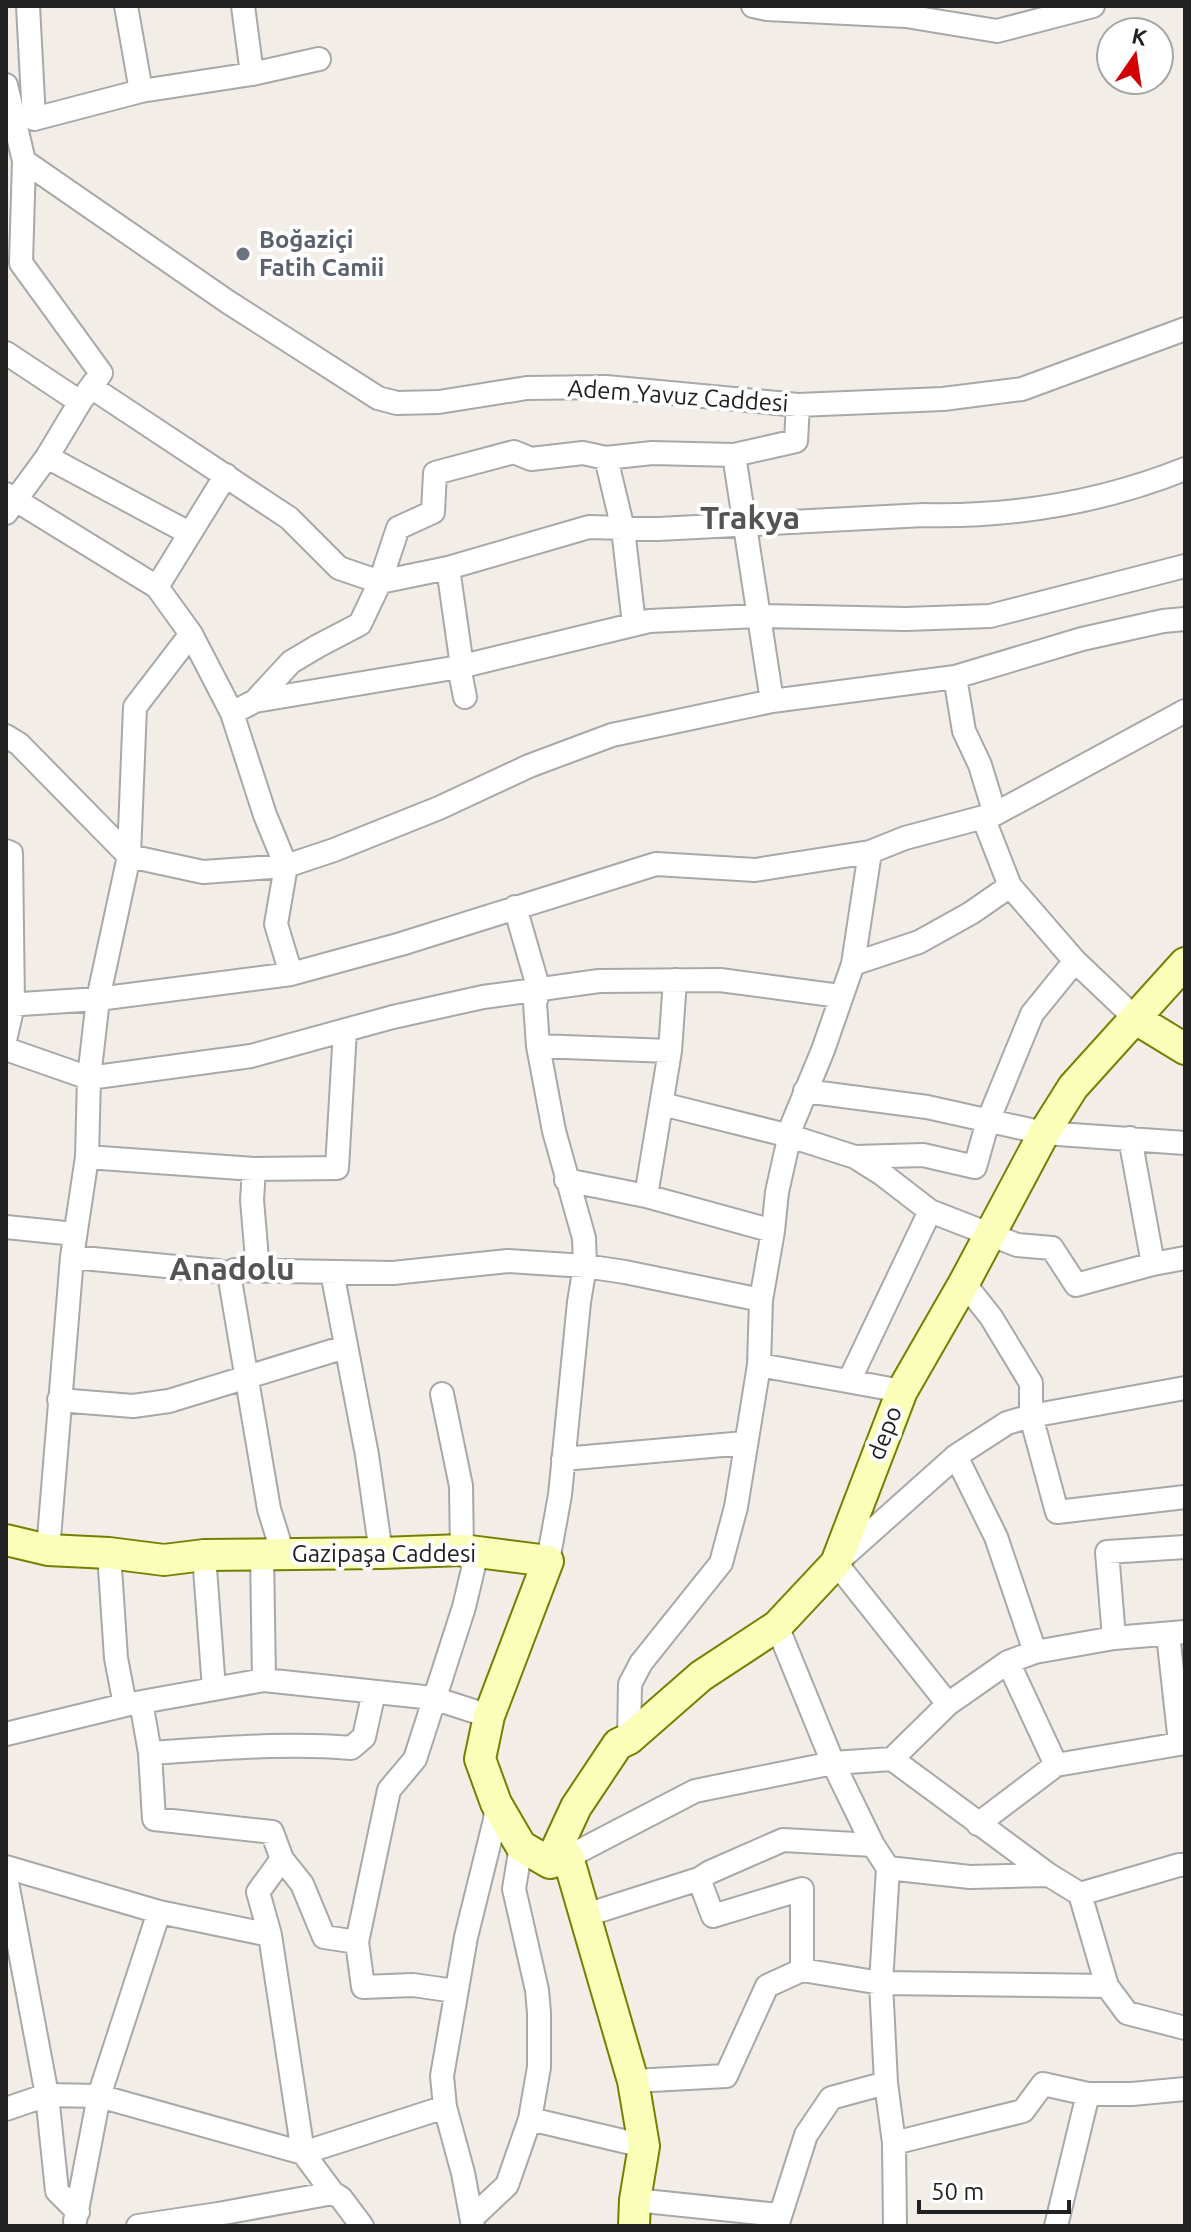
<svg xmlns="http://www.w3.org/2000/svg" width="1191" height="2232" viewBox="0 0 1191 2232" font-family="Ubuntu,sans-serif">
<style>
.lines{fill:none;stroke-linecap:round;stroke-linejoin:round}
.street-casing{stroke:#a8a8a8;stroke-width:26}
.secondary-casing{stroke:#738000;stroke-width:34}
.street{stroke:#fff;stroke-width:22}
.secondary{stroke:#fbfeb9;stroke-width:30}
.worship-dot{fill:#6b7280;stroke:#fff;stroke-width:3}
.labels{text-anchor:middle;stroke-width:8;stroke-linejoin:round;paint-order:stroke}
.worship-label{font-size:24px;font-weight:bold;fill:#5b616d;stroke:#fff;text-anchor:start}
.street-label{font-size:24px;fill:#212121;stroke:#fff}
.district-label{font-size:32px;font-weight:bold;fill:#545454;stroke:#fff}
</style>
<rect width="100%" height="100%" fill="#f2eee7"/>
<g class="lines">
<defs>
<path id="street" d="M28,6L34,119L141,91L252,74L319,59
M126,6L141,91
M243,6L252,74
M753,6L767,9L906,16L997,31L1093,6
M6,85L24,161L228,302L378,398L397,403L439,402L527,388L606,387L798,405L943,399L1022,389L1185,329
M6,353L80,402
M91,387L289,518L339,568L380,582L448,568L589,527L658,529L924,515C1013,517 1102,502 1185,469
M734,455L772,701
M47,457L189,533
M606,458L623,529L634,624
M6,494L157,587L191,634L232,713L265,815L286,866L276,924L291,974
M6,513L47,457L80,402L101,373L21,263L24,161
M448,568L462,666
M157,587L226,475
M191,634L135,707L129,856L203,872L286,866L334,850L439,808L529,766L612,735L772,701L955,677L1082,639L1163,621L1185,619
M459,667L465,697
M955,677L964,731L980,765L995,814
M255,701L291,662L318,646L360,624L380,582L398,528L433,512L435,473L514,452L531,459L583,453L606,458L652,453L734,455L796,441L798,405
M232,713L255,701L459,667L649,621L758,616L906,619L990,616L1185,566
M6,736L19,744L129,856L98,999L89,1078L87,1157L72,1257L48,1550
M983,817L1010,886L1075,961L1136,1019
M6,851L11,853L13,1005L6,1036
M515,907L539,990L535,1003L538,1046L554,1131L584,1238L585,1266L579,1302L560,1495L548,1561
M853,964L919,942L971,913L1010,886
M6,1005L98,999L291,974L401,944L656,864L755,870L870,852L905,838L995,814L1185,711
M538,1046L670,1051
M6,1049L89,1078L251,1056L393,1017L483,997L599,981L720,980L840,996
M805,1091L927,1107L1044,1133L1185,1143
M662,1104L790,1136L855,1157L923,1155L975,1167L988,1121L1032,1014L1075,961
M1130,1138L1153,1264
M87,1157L254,1169L337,1168L345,1030
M855,1157L882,1174L930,1211L1017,1245L1052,1248L1076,1285L1153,1264L1185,1258
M254,1169L252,1200L258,1271
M566,1180L646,1196L670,1051L675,980
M646,1196L773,1231
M6,1227L75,1234
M72,1257L218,1271L229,1274L234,1270L393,1273L508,1261L585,1266L625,1272L761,1300
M332,1272L367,1455L381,1553
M229,1274L269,1509L283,1554
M964,1283L991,1317L1031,1383V1416L1057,1512L1185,1497
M759,1365L902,1391
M849,1381L930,1211
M442,1394L461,1486L462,1550L474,1565L464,1607L415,1759L389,1790L357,1942L363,1987L413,1985L455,1991
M59,1400L133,1406L169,1401L345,1347
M956,1456L996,1537L1035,1652
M563,1459L745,1443
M109,1553L116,1658L125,1705
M262,1554L264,1680
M204,1555L214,1689
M777,1626L833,1763L873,1845
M1168,1634L1180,1743
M1114,1638L1107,1552L1185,1547
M1008,1662L1056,1765
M141,1702L150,1753C217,1749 285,1742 351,1748L364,1737L374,1692
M948,1704L836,1563L956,1456L1007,1423L1031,1416L1185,1388
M6,1734L125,1705L264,1680L433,1698L489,1716
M629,1739L630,1684L641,1663L721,1563L736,1507L759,1365L761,1300L773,1231L777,1192L792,1125L823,1050L853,964L870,852
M150,1753L154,1819L272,1832L282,1859L258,1892L270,1935
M892,1759L1049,1875L1080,1894L1107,1986
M978,1824L1056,1765L1185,1743
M568,1857L695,1791L833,1763L892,1759L948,1704L1008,1662L1035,1652L1114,1638L1185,1632
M282,1859L302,1884L324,1937L357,1942
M6,1867L159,1912L270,1935L303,2153L333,2193L218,2214L138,2226
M888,1868L881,1983L886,2083L894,2143L895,2226
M6,1877L47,2095L57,2191L78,2212
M699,1879L713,1916L802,1889V1970
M1080,1894L1179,1865H1185
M586,1915L699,1879L710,1872L783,1840L873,1845L888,1868L970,1877L1049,1875
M633,2081L726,2076L767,1986L802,1970L881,1983L1107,1986L1127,2013L1185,2028
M6,2109L47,2095L99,2096L303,2153L445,2107
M530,2119L644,2146
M894,2143L1023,2111L1043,2084L1088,2094
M333,2193L341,2198L362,2226
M635,2200L779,2215
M472,2218L507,2185L530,2119L539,2067V2013L537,1990L514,1889L521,1846
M75,2221L99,2096L159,1912
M473,2226L463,2173L445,2107L442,2076L466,1937L495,1820L496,1803
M777,2226L806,2135L831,2098L886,2083
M1056,2226L1088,2094H1132L1185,2089"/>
<path id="secondary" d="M1136,1019L1185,1049
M6,1540L48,1550L109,1553L164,1560L204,1555L381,1553L462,1550L548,1561L489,1716L480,1759L496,1803L521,1846L550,1863L568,1857L633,2081L644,2146L635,2200L634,2226
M550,1863L576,1807L618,1744L629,1739L701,1676L777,1626L836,1563L902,1391L964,1283L1044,1133L1073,1087L1185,963"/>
</defs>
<use href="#street" class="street-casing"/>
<use href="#secondary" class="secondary-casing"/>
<use href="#street" class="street"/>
<use href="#secondary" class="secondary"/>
</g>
<circle class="worship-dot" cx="243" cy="254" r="8"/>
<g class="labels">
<g class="worship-label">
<text x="259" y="248">Boğaziçi<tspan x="259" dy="28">Fatih Camii</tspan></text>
</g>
<g class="street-label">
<text transform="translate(678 396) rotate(4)" y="8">Adem Yavuz Caddesi</text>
<text transform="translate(885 1433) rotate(-69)" y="8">depo</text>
<text x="384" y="1562">Gazipaşa Caddesi</text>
</g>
<g class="district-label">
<text x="750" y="529">Trakya</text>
<text x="232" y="1280">Anadolu</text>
</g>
</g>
<rect width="1191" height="2232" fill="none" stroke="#212121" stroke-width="16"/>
<g transform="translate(1135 56) rotate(13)"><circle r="38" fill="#ffffff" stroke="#a6a6a6" stroke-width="2"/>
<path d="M0-6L14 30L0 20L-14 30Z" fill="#d20002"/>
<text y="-12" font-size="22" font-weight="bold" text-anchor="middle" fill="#212121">K</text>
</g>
<path d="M919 2200v12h150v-12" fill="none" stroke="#212121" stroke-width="4"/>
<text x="931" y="2200" font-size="24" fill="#212121" stroke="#ffffff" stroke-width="6" paint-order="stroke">50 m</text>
</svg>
